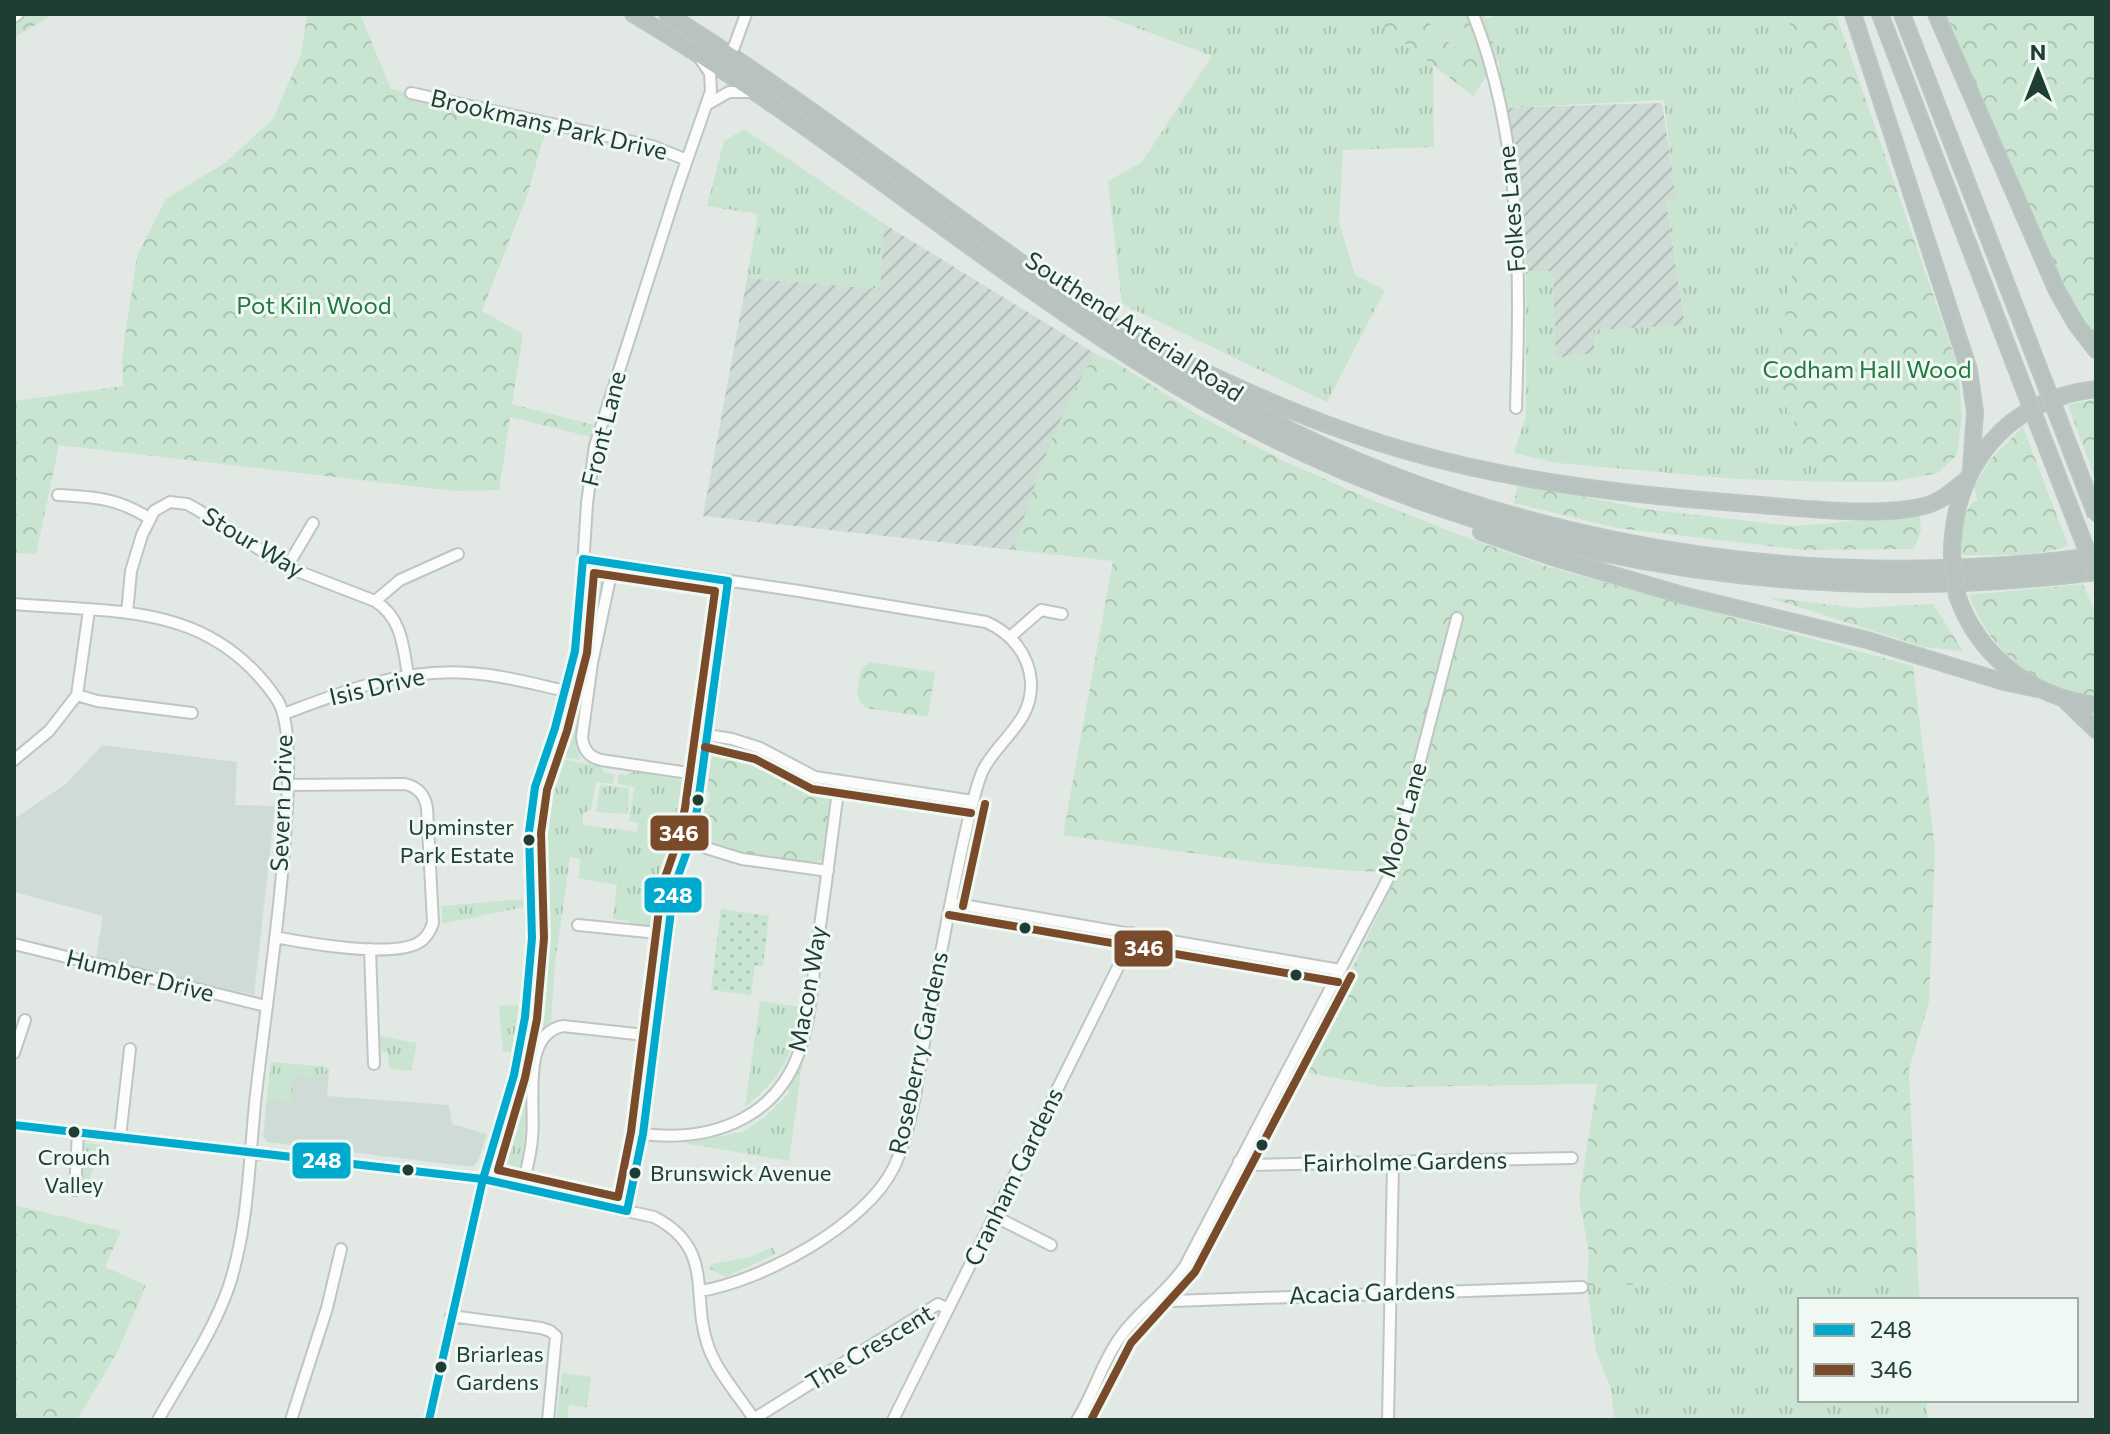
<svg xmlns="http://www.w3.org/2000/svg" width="2110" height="1434" viewBox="0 0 2110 1434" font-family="Commissioner,sans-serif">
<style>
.built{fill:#cfdbd5}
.industrial{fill:url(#industrial-furrows)}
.grass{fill:url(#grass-tufts)}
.forest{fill:url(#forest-crowns)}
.garden{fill:url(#garden-dots)}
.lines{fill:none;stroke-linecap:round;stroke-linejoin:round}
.minor-casing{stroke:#bfc6c2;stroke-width:14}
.highway-casing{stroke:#bbc5c1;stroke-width:18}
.minor{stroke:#fbfcfb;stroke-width:10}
.highway{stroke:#b8c3c0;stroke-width:14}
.highway-bridge-casing{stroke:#bbc5c1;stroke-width:18;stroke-linecap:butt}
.highway-bridge{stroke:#b8c3c0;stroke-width:14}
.bus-1-casing{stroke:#f0f8f3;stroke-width:14}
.bus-2-casing{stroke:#f0f8f3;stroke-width:14}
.bus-1{stroke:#00a9ce;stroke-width:8}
.bus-2{stroke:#7a4b2a;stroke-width:8}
.bus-dot{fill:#1e3e33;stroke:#f0f8f3;stroke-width:3}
.labels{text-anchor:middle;stroke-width:6;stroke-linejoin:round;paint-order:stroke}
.bus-label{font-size:22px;fill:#1e3e33;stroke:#f0f8f3;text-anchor:start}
.street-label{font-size:24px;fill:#1e3e33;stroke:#f0f8f3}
.park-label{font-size:24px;fill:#237a3f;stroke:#f0f8f3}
.line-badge{stroke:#f0f8f3;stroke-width:3}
.badge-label{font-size:22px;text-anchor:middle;font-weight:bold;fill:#fff}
</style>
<defs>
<pattern id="industrial-furrows" width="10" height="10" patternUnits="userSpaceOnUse" patternTransform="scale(2)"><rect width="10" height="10" fill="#cfdbd5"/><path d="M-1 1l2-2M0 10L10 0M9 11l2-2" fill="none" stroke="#b1bdb7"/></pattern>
<pattern id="grass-tufts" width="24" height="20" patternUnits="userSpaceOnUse" patternTransform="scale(2)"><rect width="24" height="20" fill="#c9e4d0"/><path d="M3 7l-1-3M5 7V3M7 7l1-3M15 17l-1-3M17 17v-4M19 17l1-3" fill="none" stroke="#acc5b3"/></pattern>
<pattern id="forest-crowns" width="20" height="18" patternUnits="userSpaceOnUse" patternTransform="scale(2)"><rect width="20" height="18" fill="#c9e4d0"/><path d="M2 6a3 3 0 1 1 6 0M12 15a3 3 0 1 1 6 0" fill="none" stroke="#acc5b3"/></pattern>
<pattern id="garden-dots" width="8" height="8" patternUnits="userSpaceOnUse" patternTransform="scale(2)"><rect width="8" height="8" fill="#c9e4d0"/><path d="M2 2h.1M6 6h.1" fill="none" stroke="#acc5b3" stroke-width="1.8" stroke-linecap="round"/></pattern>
</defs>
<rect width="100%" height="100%" fill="#e2e9e5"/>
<path class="built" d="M102,745L237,762L235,805L275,806L254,995L96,958L103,916L14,892V819L67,783Z
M271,1062L326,1067L329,1069L327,1096L449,1105L452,1124L487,1134L478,1161L473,1167L267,1142L263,1136Z"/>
<path class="industrial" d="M1662,103L1677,201H1666L1685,326L1595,330L1594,353L1555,358L1553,272L1526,271L1525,223L1504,108Z
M884,224L1096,354L1067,406L1013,550L703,516L747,278L880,289Z"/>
<path class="grass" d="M1100,14H1401L1381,24L1433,65L1434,147L1343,150L1339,222L1355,275L1385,290L1327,402L1122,304L1108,181L1142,162L1212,56Z
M1420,14H1461L1472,59L1449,42Z
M1500,14H1793L1788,29L1799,75L1789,165L1796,248L1777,365L1779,398L1793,416L1802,456L1835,482L1738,479L1557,463L1514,453L1526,416V271H1553L1556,358L1594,353V330L1685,325L1666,200L1676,201L1664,100L1504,108L1498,59L1485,19Z
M744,129L884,224L880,289L747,278L758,214L707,206L724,141Z
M590,568L601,569L603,578L595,639L587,660L578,733L580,760L551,755L587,571Z
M556,758L600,766L604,772L615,774L613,784L596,782L591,809L583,814V825L637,832L639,823L629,821L634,787L617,784L619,774L627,775L634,771L691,782L693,786C687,836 669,876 662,926L659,930L629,927L630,921L613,919L617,885L578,878L581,859L570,857L555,964L551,1022C537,1030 536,1044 523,1050C533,1000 538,949 538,898C537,848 531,807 550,759L555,760Z
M600,785L629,788L628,814L596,812Z
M523,899V907L442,924V906Z
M760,1001L802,1007C791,1056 785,1075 745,1107Z
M519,1005L511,1052H503L499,1006Z
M380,1036L417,1043L411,1071L389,1068L388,1053L381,1051Z
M534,1048L521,1171L512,1178L501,1175L495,1168V1156L511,1105L524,1053Z
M271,1062L326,1067L328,1075L314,1074L312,1078L294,1076L291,1103L267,1100Z
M802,1063L789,1161L683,1143L743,1132L765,1117L788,1094L789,1086Z
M80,1142L102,1145L88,1183L83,1184L79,1180Z
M772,1247L776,1254L725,1277L708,1268L713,1264L751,1257Z
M1918,1276L1920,1300H1800V1400H1926L1928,1420H1615L1610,1386L1596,1351L1587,1286Z
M562,1373L591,1377L587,1407L569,1405L567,1420H556Z"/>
<path class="forest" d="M14,14H53L14,38Z
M307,14H360L391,89L547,125L527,196L482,311L523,334L512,404L594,425L591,437L510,417L499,490L455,491L59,445L36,554L14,553V401L123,386L122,357L137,256L166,199L226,162L273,119L301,54Z
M1401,14H1420L1448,42L1472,58L1461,14H1484L1498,59L1473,96L1380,24Z
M1793,14H1836L1958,367L1962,415L1957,455L1938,473L1892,482H1835L1802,456L1793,416L1779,398L1777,365L1796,248L1789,165L1799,75L1788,29Z
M1946,14H2096V337L2066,294Z
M1096,354L1117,363L1198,415L1284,461L1372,500L1452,532L1548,567L1913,666L1935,850L1929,1002L1909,1069L1918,1276L1587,1286L1589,1253L1579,1198L1597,1084L1385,1087L1304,1072L1398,872L1353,871L1262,863L1063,835L1113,561L1013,550C1036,482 1056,414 1096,354Z
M2096,399V481L2068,405Z
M2023,427L2068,545C2048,557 1986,555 1961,555C1962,536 1960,509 1977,500L1974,486L1990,460Z
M1518,483L1644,509L1794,526L1920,516L1921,531L1914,549L1804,550L1617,528L1514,503Z
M2083,584L2096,615V698C2037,692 1989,650 1969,595Z
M1767,597L1857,608L1933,604L1963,651L1924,647Z
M870,662L935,672L928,717L871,709L861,704L857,694L861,669Z
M717,742C749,743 772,762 799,775C809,780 828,781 832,792C837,803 828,841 826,855L820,861C794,866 724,857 701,840L705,805H708L710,793L707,792L713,748Z
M14,1205L121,1231L105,1267L146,1285L118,1351L77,1420H14Z"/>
<path class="garden" d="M721,909L769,916L763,966L755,965L751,995L711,990Z"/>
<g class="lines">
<defs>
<path id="minor" d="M1473,14C1523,139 1520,276 1516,408
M14,17L18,14
M728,54L734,47L746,14
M411,93L652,146L687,160
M708,104L729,92H752
M58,495C95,497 117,498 149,518
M583,559L799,591L986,622C1011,633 1029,654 1031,682C1033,722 999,739 983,770C978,781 975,794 972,805C953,881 940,960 925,1037C917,1080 913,1127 894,1167C866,1225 762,1281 700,1291
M613,564L592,663L582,737C583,749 589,757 601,760L702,775
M287,567L313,523
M375,601L400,580L458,554
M14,604C117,613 210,602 276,698C290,717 288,762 288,786C284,889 268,992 256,1094C249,1158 249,1225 229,1286C213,1333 182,1377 158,1420
M127,613L131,571L142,535L154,511L170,502L187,504L198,510L287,567L375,601C402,618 403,646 408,675
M1010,637L1041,610L1062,614
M77,695L97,701L192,713
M284,714C344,691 403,668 469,673C502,675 534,684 566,691
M707,735L732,739L760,748L815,777L973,801
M14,760L49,731L77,695L89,610
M690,843L742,859L828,871
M951,903L1340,970
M578,925L668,934
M275,937C306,943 391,958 418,943C426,939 430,932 433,923L427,808C425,795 418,787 405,784L288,785
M14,944L266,1006
M370,949L374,1064
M14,1053L25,1020
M14,1125L483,1179L654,1217C716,1249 690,1295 708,1346C717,1372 739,1396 754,1419
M643,1134C708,1142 773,1121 798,1055C811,1022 812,982 817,947C825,892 832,837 839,783
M120,1137L130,1049
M1239,1161L1250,1165L1572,1158
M522,1188C526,1171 531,1155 532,1138C536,1106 520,1034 563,1026L654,1036
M75,1190L78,1132
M627,1211L643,1134L674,887L690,843L697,810L728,581
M994,1216L1051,1245
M1163,1295L1172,1301L1582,1287
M451,1316L541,1328L550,1331L556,1336L548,1420
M291,1420L327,1308L341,1249
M429,1420L483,1179L514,1075L525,1017L532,938L529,832L535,787L555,728L575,651L580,615L587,503L595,446L677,189L711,91L710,73L701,60
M752,1420L938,1304L948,1309
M893,1420L1130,943L1132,933
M1077,1420C1094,1394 1102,1361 1121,1336C1140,1310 1167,1293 1185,1266L1391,873L1457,618
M1388,1420L1393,1164"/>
<path id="highway" d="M633,14C810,119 968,254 1141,364C1429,547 1759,614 2096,572
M667,14C846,126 1008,264 1188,374C1458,539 1785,597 2096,556
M1853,14L1969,370L1975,412L1971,470
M1880,14L2024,389
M1902,14L2044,381
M1936,14L2057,291L2076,324L2096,350
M1188,364C1259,398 1332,430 1407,451C1522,484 1642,496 1761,505C1807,509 1880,517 1924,506C1940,502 1953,491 1965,481
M1481,532L1552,557L1682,595L1867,640L2004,682L2038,689
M1952,555C1953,466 2006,400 2096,389
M1957,595C1978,656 2032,698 2096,705
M2066,701L2096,730"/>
</defs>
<use href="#minor" class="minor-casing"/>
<use href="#highway" class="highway-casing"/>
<use href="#minor" class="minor"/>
<use href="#highway" class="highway"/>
<defs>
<path id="highway-bridge" d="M2044,381L2096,515
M2024,389L2096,574
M1952,555L1957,595"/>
</defs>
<use href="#highway-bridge" class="highway-bridge-casing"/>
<use href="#highway-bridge" class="highway-bridge"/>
<defs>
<path id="bus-1" d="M583,559L728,581
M14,1125L483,1179L627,1211
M627,1211L643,1134L674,887L690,843L697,810L728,581
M429,1420L483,1179L514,1075L525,1017L532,938L529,832L535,787L555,728L575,651L583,559"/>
<path id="bus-2" d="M594,573L715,591L685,808L678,840L662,886L631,1132L618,1197L498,1170L525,1078L537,1019L544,938L541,833L547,790L567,731L587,653Z
M705,747L755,759L812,789L971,813
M963,906L985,804
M949,915L1338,982
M1091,1420L1131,1343L1195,1272L1351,976"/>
</defs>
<use href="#bus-1" class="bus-1-casing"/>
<use href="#bus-2" class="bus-2-casing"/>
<use href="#bus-1" class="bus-1"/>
<use href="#bus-2" class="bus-2"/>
</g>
<g class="bus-dot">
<circle cx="698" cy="800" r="7"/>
<circle cx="529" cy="840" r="7"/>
<circle cx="1025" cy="928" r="7"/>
<circle cx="1296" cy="975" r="7"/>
<circle cx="74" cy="1132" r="7"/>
<circle cx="1262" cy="1145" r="7"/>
<circle cx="408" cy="1170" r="7"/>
<circle cx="635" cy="1173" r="7"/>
<circle cx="441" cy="1367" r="7"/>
</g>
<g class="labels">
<g class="bus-label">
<text x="514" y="835" text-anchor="end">Upminster<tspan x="514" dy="28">Park Estate</tspan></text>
<text x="74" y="1165" text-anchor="middle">Crouch<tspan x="74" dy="28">Valley</tspan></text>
<text x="650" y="1181">Brunswick Avenue</text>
<text x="456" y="1362">Briarleas<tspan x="456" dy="28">Gardens</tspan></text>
</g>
<g class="street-label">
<text transform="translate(549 125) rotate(13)" y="8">Brookmans Park Drive</text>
<text transform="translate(1512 209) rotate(-95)" y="8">Folkes Lane</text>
<text transform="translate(1134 327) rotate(33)" y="8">Southend Arterial Road</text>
<text transform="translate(604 429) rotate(-76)" y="8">Front Lane</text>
<text transform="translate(253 543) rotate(31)" y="8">Stour Way</text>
<text transform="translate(377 687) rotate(-13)" y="8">Isis Drive</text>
<text transform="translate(282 803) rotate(-88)" y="8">Severn Drive</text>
<text transform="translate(1403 820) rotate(-74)" y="8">Moor Lane</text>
<text transform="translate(140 976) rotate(14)" y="8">Humber Drive</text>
<text transform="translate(808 989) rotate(-80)" y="8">Macon Way</text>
<text transform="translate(919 1053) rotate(-78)" y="8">Roseberry Gardens</text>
<text transform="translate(1405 1162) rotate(-1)" y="8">Fairholme Gardens</text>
<text transform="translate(1014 1177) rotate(-64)" y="8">Cranham Gardens</text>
<text transform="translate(1372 1293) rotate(-2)" y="8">Acacia Gardens</text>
<text transform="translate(870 1348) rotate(-31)" y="8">The Crescent</text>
</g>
<g class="park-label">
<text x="314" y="314">Pot Kiln Wood</text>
<text x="1867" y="378">Codham Hall Wood</text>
</g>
</g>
<g class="line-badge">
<rect x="649" y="814" width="61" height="38" rx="8" fill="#7a4b2a"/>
<rect x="643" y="876" width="60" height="38" rx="8" fill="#00a9ce"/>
<rect x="1113" y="929" width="61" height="39" rx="8" fill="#7a4b2a"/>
<rect x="291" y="1141" width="61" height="39" rx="8" fill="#00a9ce"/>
</g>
<g class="badge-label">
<text x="679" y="841">346</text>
<text x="673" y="903">248</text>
<text x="1144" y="956">346</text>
<text x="322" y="1168">248</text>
</g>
<rect width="2110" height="1434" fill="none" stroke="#1e3e33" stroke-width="32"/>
<rect x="1798" y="1298" width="280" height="104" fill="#f0f8f3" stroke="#9caea6" stroke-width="2"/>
<rect x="1814" y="1324" width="40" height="12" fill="#00a9ce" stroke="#9caea6" stroke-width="2"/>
<text x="1870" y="1338" font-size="24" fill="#1e3e33">248</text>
<rect x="1814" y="1364" width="40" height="12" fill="#7a4b2a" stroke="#9caea6" stroke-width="2"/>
<text x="1870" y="1378" font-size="24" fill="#1e3e33">346</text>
<g transform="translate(2038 72)" stroke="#f0f8f3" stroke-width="6" paint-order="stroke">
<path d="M0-6L14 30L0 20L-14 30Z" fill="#1e3e33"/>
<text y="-12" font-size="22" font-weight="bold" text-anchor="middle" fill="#1e3e33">N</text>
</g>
</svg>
